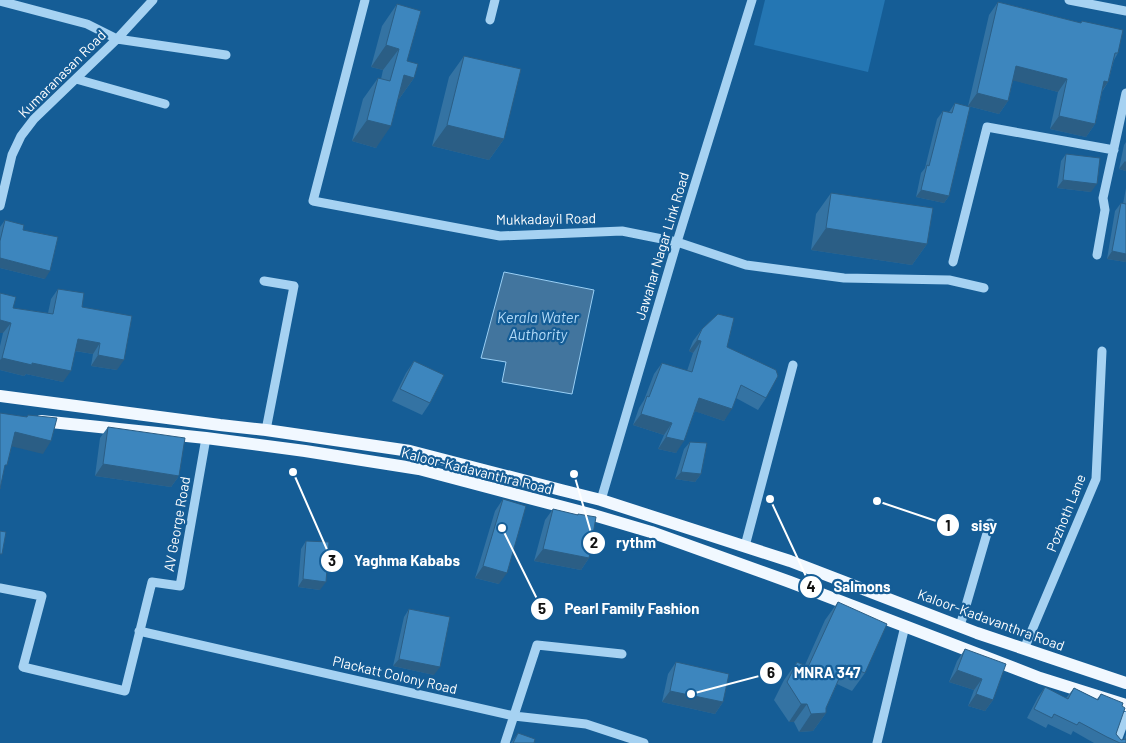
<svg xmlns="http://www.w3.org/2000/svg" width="1126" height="743" viewBox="0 0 1126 743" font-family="Barlow,sans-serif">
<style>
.green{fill:#2476b3}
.water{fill:#42759e;stroke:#99cff5}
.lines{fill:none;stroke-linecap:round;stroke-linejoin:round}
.minor{stroke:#a6d2f2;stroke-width:9}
.major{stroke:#f1f8ff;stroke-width:12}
.wall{fill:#3473a3}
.shaded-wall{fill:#2b5e85}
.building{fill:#3d86be;stroke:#2b5e85}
.labels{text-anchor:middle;stroke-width:4.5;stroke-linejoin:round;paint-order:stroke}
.street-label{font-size:14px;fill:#fff;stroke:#155d96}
.water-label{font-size:15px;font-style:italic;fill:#b3dbf9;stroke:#155d96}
.leader{fill:none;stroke:#fff;stroke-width:2}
.callout-dot{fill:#fff;stroke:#155d96;stroke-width:2}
.mark-label{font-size:15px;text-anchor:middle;font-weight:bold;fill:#111}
.callout-label{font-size:15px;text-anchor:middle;font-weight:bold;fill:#fff;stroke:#155d96;stroke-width:4.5;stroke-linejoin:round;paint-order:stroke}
</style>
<rect width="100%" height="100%" fill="#155d96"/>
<path class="green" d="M765,0H885L868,72L754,45Z"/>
<path class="water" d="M504,272L594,290L572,394L502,382L506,362L481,358Z"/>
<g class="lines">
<path class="minor" d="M365,0L313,201L500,236L622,231L677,242L746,265L844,278L949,280L984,288
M1069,0L1126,11
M0,1L87,24L117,39L226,55
M490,20L495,0
M76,79L165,104
M0,206L12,155L21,136L34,119L117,39L153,0
M1097,255L1105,210L1103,198L1126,93
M953,262L987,127L1114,150
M264,281L294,286L266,430
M601,500L677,242L752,0
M745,546L793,365
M0,588L42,596L23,667L125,691L152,582L180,586L206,438
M960,626L990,523
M139,631L514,716L586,724L644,743
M1024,649L1096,479L1102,351
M505,743L537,645L622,654
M877,743L905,626
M1116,743L1126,716"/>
<path class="major" d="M0,396L220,425L266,430L410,451L561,490L601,500L790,561L977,633L1126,683
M41,421L206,438L305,451L419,469L590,514L651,532L790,582L1040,678L1126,705"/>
</g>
<path class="wall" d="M998,2L1081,23L1082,21L1118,53L1114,60L1108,82L1102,92L1095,124L1086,137L1050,129L1058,92L1013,80L1008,101L999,114L968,106L989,15Z
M397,4L407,61L414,78L399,99H398L376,148L352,141L363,99L378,78L381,79L383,70L371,67L382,26Z
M464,56L504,139L489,160L432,146L449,77Z
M955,103L949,196L944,203L916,197L921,173L925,168L937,119L943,111L949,112Z
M1126,142V171L1119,169L1124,145Z
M1066,154L1091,192L1057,188L1061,161Z
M1126,188V262L1107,259L1115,211L1121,203L1123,204Z
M831,193L927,244L912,265L811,250L816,214Z
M5,220L23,230L45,279L0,268V227Z
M58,289L82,307L117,370L91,366L93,354L75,351L63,382L26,374L24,376L0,370V346L3,333H0V293L13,308L48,313L51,299Z
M702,329L727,347L766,398L758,410L736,398L724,421L695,411L676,453L658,449L664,435L633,425L639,408L644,400L654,374L662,363L687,371L693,353L689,351L693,341Z
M414,361L430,403L422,415L392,401L406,373Z
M108,427L179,476L171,487L95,476L100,438Z
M690,442L701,474L695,482L675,479L684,449Z
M503,499L499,584L475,578L495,511Z
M553,509L577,515L578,514L589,558L581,570L534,561L545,520Z
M306,541L320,590L298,587L301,549Z
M838,602L865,673L852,691L837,684L826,708V713L813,731L799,732L794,722H789L774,700L784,680L797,662L805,665L825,620Z
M409,609L434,675L393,666L404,617Z
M965,649L993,700L985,711L968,706L974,690L949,682L957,661Z
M676,662L723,702L715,714L662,702L668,674Z
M1045,687L1066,698L1074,688L1097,699L1101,694L1122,706L1116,734L1121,740L1124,739L1126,734V743H1094L1073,731L1071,735L1048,724L1046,728L1027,718L1038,697Z
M518,733L534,743H511Z"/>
<path class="shaded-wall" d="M386,45L399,49L383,70L371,67Z
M1016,66L1067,79L1058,92L1007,79Z
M404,75L414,78L399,99L389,97Z
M1104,81L1108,82L1099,95Z
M977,93L1008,101L999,114L968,106Z
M1059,116L1095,124L1086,137L1050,129Z
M367,120L391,126L376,148L352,141Z
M447,125L504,139L489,160L432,146Z
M1125,161L1126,162V171L1119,169Z
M1063,180L1097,184L1091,192L1057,188Z
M921,190L949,196L944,203L916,197Z
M826,228L927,244L912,265L811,250Z
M1112,251L1126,254V262L1107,259Z
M0,258L50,271L45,279L0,268Z
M0,320L11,323L3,333H0Z
M78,339L100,343L93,354L70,350Z
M697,340L701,341L693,353L689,351Z
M98,355L124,360L117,370L91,366Z
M2,358L32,363L71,371L63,382L26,374L24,376L0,370V360Z
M699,398L732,409L724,421L691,410Z
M641,414L672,423L664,435L633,425Z
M15,432L51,441L43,454L6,445Z
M666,437L684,441L676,453L658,449Z
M103,464L179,476L171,487L95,476Z
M681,472L701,474L695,482L675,479Z
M543,549L589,558L581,570L534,561Z
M483,566L507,573L499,584L475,578Z
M303,579L326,582L320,590L298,587Z
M399,659L440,667L434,675L393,666Z
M957,670L982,679L974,690L949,682Z
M670,691L723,702L715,714L662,702Z
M976,694L993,700L985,711L968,706Z
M801,704H807L794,722H789Z
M826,713L813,731L799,732L811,714Z"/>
<path class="building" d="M998,2L1081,23L1082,21L1123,30L1118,53H1115L1108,82L1104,81L1095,124L1059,116L1067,79L1016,66L1008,101L977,93Z
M397,4L421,11L407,61L418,64L414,78L404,75L391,126L367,120L378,78L390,81L399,49L386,45Z
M464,56L521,69L504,139L447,125Z
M955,103L970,107L949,196L921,190L927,165L929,166L943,111L952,113Z
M1066,154L1100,158L1097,184L1063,180Z
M831,193L933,208L927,244L826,228Z
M1121,203L1126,204V254L1112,251Z
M5,220L24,225L23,230L58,237L50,271L0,258V241Z
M58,289L84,293L82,307L132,316L124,360L98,355L100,343L78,339L71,371L32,363V365L2,358L11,323L0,320V293L16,297L13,308L53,314Z
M718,314L734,318L727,347L776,370L778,376L766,398L741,385L732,409L699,398L684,441L666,437L672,423L641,414L647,396L649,397L662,363L692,372L701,341L697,340L702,329Z
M414,361L444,375L430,403L400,389Z
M0,413L27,417L28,415L57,418L51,441L15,432L7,465H5L0,489Z
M108,427L185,438L179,476L103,464Z
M690,442L707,443L701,474L681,472Z
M503,499L526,506L507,573L483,566Z
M553,509L578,515V514L596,517L589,558L543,549Z
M0,531L6,532L2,554H0Z
M306,541L329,542L326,582L303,579Z
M838,602L887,624L865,673L845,665L826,708V713L811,714L807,704H801L787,682L797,662L808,667Z
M409,609L450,617L440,667L399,659Z
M965,649L1006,664L993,700L976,694L982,679L957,670Z
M676,662L729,674L723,702L670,691Z
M1045,687L1068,699L1074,688L1098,700L1101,694L1123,703L1122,706L1125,708L1116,734L1121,740L1126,739V743H1120L1107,737L1079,722L1077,725L1054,714L1052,718L1034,709Z
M518,733L535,739L534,743H513Z"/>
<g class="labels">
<g class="street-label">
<text transform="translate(62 74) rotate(-45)" y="5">Kumaranasan Road</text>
<text transform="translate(546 219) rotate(-1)" y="5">Mukkadayil Road</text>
<text transform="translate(662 246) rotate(-73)" y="5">Jawahar Nagar Link Road</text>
<text transform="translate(477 471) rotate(14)" y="5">Kaloor-Kadavanthra Road</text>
<text transform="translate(1066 513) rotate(-68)" y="5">Pozhoth Lane</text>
<text transform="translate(177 524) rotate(-80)" y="5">AV George Road</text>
<text transform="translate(991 620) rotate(20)" y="5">Kaloor-Kadavanthra Road</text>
<text transform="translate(395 675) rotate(13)" y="5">Plackatt Colony Road</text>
</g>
<g class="water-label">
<text x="538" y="323">Kerala Water<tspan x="538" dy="17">Authority</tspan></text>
</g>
</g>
<path class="leader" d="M877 501L948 525M574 474L594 543M293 472L332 561M770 499L811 587M502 528L542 609M691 694L771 673"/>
<g class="callout-dot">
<circle cx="877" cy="501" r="5"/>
<circle cx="574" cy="474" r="5"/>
<circle cx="293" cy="472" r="5"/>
<circle cx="770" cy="499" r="5"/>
<circle cx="502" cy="528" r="5"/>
<circle cx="691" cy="694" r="5"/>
<circle cx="948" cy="525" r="12"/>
<circle cx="594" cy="543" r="12"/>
<circle cx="332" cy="561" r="12"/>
<circle cx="811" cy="587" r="12"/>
<circle cx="542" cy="609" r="12"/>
<circle cx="771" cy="673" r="12"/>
</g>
<g class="mark-label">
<text x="948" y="531">1</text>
<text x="594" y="548">2</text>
<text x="332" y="566">3</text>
<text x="811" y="592">4</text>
<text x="542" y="614">5</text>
<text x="771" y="678">6</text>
</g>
<g class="callout-label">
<text x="984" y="531">sisy</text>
<text x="636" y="548">rythm</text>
<text x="407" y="566">Yaghma Kababs</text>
<text x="862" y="592">Salmons</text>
<text x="632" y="614">Pearl Family Fashion</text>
<text x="827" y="678">MNRA 347</text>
</g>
</svg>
